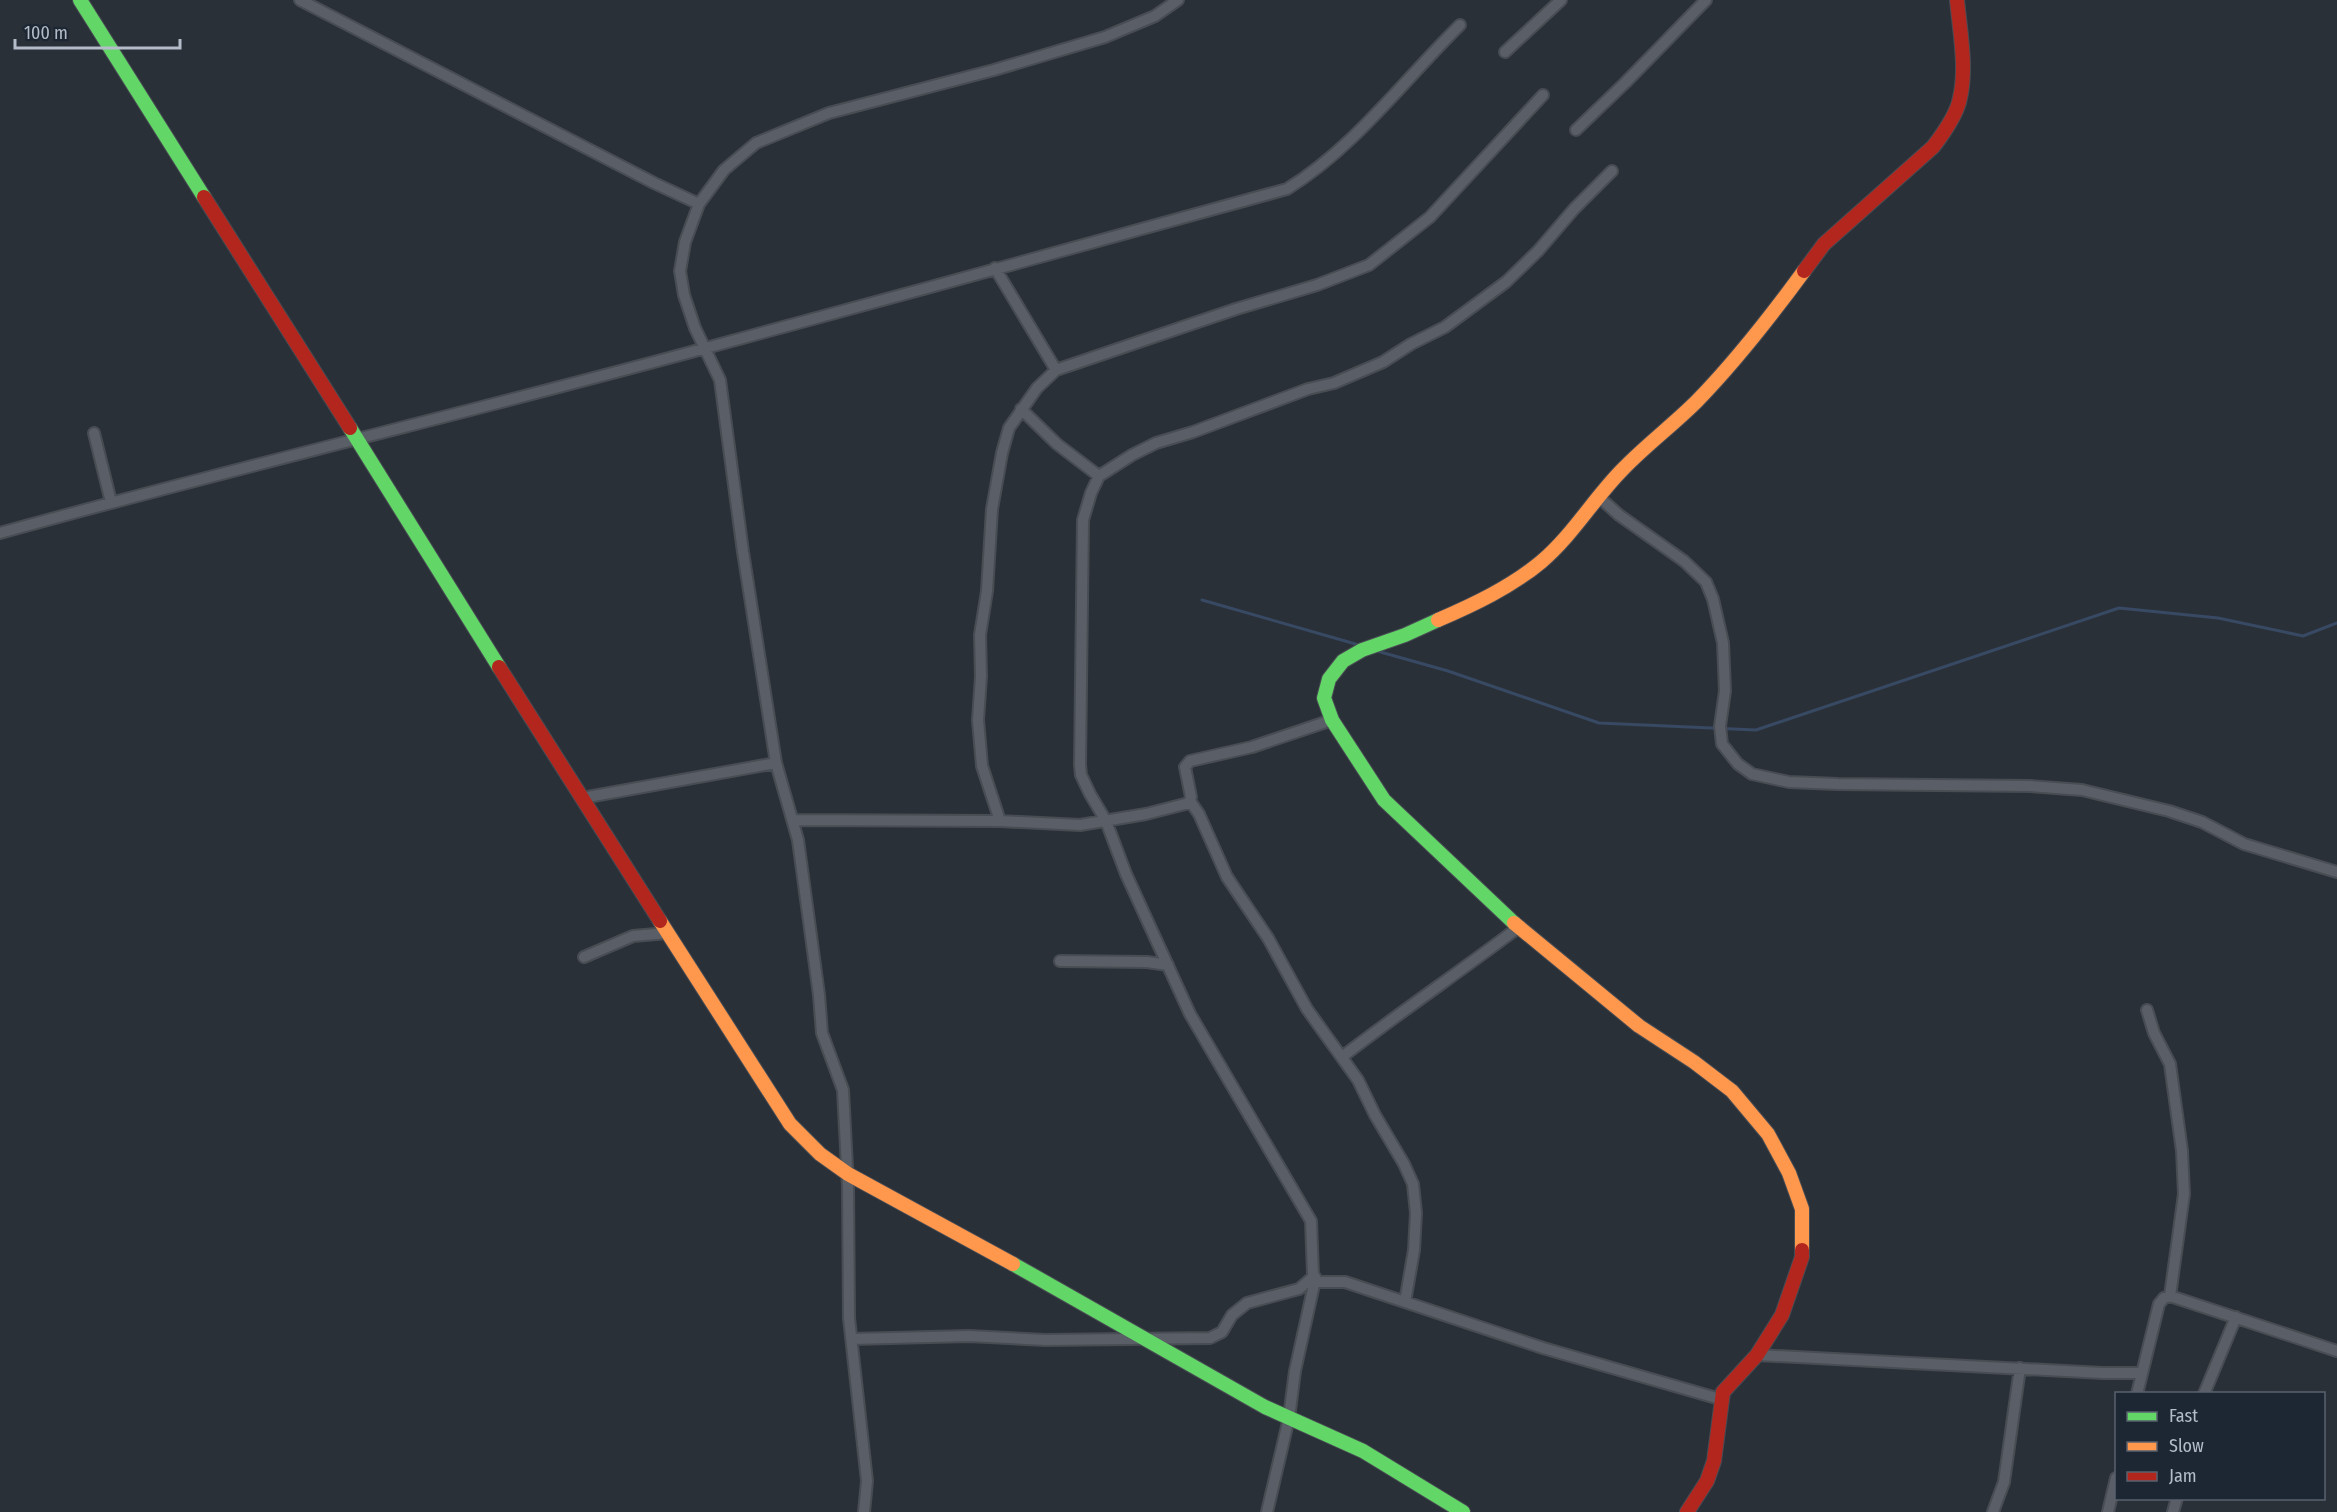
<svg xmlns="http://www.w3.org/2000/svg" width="2337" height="1512" viewBox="0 0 2337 1512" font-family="'Fira Sans Condensed',sans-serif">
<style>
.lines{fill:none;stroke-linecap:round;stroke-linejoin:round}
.stream{stroke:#384963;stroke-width:3}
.street-casing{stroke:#484c53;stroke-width:14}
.fast-casing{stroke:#484c53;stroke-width:16}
.slow-casing{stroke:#484c53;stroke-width:16}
.jam-casing{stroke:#484c53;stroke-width:16}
.street{stroke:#5a5e66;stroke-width:10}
.fast{stroke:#63d668;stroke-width:14}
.slow{stroke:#ff974d;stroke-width:14}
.jam{stroke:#b3261e;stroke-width:14}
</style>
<rect width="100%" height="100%" fill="#2a3038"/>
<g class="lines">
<path class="stream" d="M1202,600L1359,645
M1377,651L1448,671L1599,723L1756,730L2119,608L2218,618L2303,636L2337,623"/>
<defs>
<path id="street" d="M300,0L654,183L699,204
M1505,52L1561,0
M1576,130L1626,82L1706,0
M1612,171L1574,209L1538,251L1506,282L1445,327L1411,344L1383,362L1334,383L1308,389L1193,432L1156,443L1132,455L1099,476L1091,493L1083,520L1080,765L1081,775L1090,794L1106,821L1126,874L1190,1014L1311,1221L1313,1274L1318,1282H1345L1543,1348L1720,1399
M995,268L1056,370
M1021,409L1057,444L1099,476
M94,433L111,502
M1599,497L1619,515L1684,561L1706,582L1713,599L1723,643L1725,691L1720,726L1722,744L1738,764L1752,774L1789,782L1838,784L2030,786L2082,790L2169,811L2202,822L2244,844L2337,872
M0,533C234,468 471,412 706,348C900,296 1093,242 1287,189C1354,148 1404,80 1460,25
M582,798L776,763
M1190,801L1199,814L1227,877L1268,938L1307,1009L1358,1080L1375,1115L1404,1164L1413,1184L1416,1213L1414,1250L1405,1302
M793,820L1000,821L1080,825L1146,814L1189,803L1191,797L1185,767L1190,761L1252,747L1332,720
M1000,821L982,766L978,720L981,676L980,635L987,591L992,509L1002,453L1009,428L1037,388L1056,370L1236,309L1317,285L1369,265L1430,217L1543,95
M584,957L633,936L668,933
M1060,961L1147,962L1168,965
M2147,1010L2154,1033L2170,1064L2182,1151L2184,1194L2170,1296
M1342,1057C1400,1012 1461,971 1519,927
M852,1339L969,1336L1045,1340L1210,1338L1222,1332L1232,1315L1247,1303L1299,1289L1313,1277
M1757,1355L2103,1373H2142
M2137,1394L2159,1304L2164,1298L2170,1296L2337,1351
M2204,1394L2236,1317
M864,1512L867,1481L849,1318L848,1186L843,1090L822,1033L819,995L798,840L776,763L743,552L720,380L695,328L684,295L680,271L685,242L699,204L724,170L756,143L829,113L994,70L1105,37L1155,16L1178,0
M1267,1512L1289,1418L1295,1371L1315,1280
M1993,1512L2004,1482L2020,1368
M2108,1512L2116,1478
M2173,1512L2177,1498"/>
<path id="fast" d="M80,0L204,197
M350,428L499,667
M1438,620L1405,635L1362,650L1343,661L1329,679L1324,698L1332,720L1384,800L1514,923
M1013,1264L1265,1407L1363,1451L1463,1512"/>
<path id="slow" d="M1438,620C1473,605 1511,587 1541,562C1573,535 1594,498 1623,469C1646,445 1673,425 1697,401C1736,361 1771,316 1804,271
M660,921L790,1124L820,1154L848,1174L1013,1264
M1514,923L1639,1026L1694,1062L1732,1091L1768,1134L1789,1173L1802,1209V1250"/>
<path id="jam" d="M204,197L350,428
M1804,271L1824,244L1933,147C1943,134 1957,115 1960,98C1967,67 1960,32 1957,0
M499,667L660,921
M1687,1512L1707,1481L1714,1461L1723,1392L1757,1355L1782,1315L1802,1257V1250"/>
</defs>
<use href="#street" class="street-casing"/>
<use href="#fast" class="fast-casing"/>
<use href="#slow" class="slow-casing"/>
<use href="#jam" class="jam-casing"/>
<use href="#street" class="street"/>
<use href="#fast" class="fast"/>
<use href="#slow" class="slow"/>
<use href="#jam" class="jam"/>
</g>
<rect x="2115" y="1392" width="210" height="108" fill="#1d2633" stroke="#59626f" stroke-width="1.5"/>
<rect x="2127" y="1412" width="30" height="9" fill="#63d668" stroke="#59626f" stroke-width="1.5"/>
<text x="2169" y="1422" font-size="18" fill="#b4bcc9">Fast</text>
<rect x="2127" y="1442" width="30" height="9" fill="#ff974d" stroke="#59626f" stroke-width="1.5"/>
<text x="2169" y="1452" font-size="18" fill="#b4bcc9">Slow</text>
<rect x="2127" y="1472" width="30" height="9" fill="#b3261e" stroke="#59626f" stroke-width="1.5"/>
<text x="2169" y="1482" font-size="18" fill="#b4bcc9">Jam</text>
<path d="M15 39v9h165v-9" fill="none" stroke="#b4bcc9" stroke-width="3"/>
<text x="24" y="39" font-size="18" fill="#b4bcc9" stroke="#1d2633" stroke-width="4.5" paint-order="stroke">100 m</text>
</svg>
